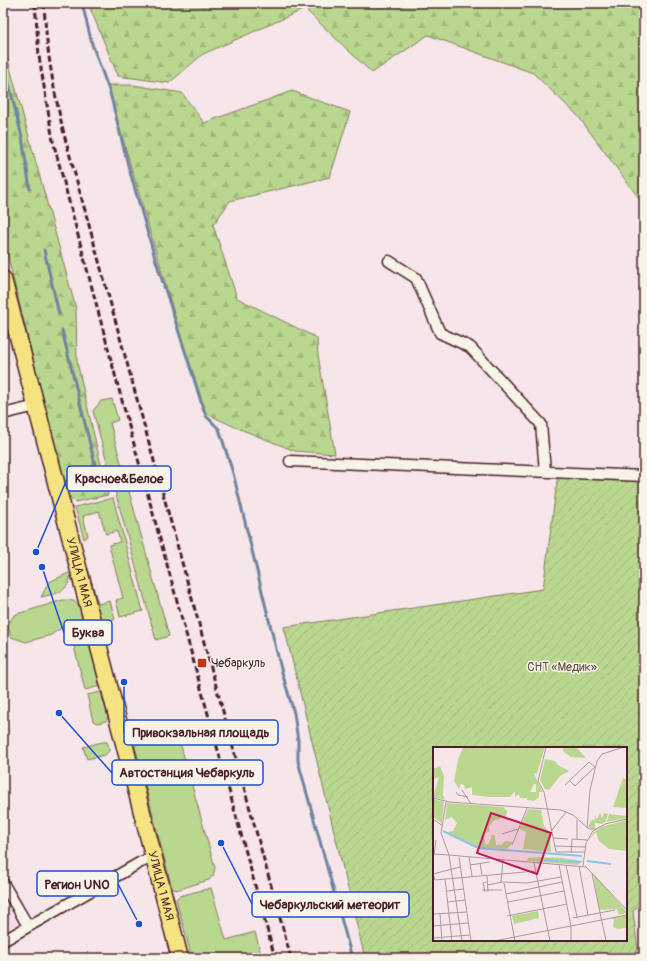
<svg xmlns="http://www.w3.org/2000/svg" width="647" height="961" viewBox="0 0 647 961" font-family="Pangolin,sans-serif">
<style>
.built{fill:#f6dce9}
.grass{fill:#bad78f;stroke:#827b5d}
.forest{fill:url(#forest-firs);stroke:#827b5d}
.garden{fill:url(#garden-furrows);stroke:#827b5d;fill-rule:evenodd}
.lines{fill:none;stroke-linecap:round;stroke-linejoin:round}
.stream{stroke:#70839e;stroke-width:3}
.street-casing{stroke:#4a1f2b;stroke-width:13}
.primary-casing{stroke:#4a1f2b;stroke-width:19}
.street{stroke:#f7f3e8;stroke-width:10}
.primary{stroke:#f5e382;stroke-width:16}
.rail{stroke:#4a1f2b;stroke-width:3;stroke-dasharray:6 3;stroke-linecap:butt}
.poi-dot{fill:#c8321e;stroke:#f7f3e8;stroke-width:1.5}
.labels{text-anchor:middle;stroke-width:3;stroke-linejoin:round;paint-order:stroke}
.street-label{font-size:12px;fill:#4a1f2b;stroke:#f7f3e8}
.poi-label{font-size:12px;fill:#4a1f2b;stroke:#f7f3e8;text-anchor:start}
.park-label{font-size:12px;fill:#664d44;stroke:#f7f3e8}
.inset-river{fill:none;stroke:#8ac6ea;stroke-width:2}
.inset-road{fill:none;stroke:#b1969d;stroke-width:1}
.view{fill:#c2185b;fill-opacity:0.15;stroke:#c2185b;stroke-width:2}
.inset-edge{fill:none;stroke:#4a1f2b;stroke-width:2}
.leader{fill:none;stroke:#1d4ed8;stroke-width:1.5}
.callout-dot{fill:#1d4ed8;stroke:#f7f3e8;stroke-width:1.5}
.callout{fill:#f7f3e8;stroke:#1d4ed8;stroke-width:1.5}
.callout-label{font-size:13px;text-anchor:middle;font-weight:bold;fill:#4a1f2b}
</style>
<defs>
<pattern id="forest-firs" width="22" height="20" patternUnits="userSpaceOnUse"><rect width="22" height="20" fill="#bad78f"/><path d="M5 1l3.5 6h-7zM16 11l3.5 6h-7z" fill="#a1b87c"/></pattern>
<pattern id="garden-furrows" width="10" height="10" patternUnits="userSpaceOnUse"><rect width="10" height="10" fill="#bad78f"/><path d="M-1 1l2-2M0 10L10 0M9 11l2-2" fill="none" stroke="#a1b87c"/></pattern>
</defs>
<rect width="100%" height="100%" fill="#f6e6e9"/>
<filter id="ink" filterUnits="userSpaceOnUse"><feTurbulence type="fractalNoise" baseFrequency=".025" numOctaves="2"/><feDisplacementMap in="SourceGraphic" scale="8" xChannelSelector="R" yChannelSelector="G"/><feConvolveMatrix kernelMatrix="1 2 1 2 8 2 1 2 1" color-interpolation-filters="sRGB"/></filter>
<g filter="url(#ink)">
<path class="built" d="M3,900L17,924L3,932Z"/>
<path class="grass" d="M112,399L118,420L110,423L169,636L156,640L93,411L101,401Z
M113,498L143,611L120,617L116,600L123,598L109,545L120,542L117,531L106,534L99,511L83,516L88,536L84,539L75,507Z
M87,568H88L98,604L110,601L115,619L100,623Z
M71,572C69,593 58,593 41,597L49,582Z
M63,600C66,600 70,600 73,601C81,604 83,614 80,621L64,626L51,635L26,642L11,637L8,625L14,615Z
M80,636H84L88,638L100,686L85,690L73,642L76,638Z
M101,692L108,717L106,721L97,723L93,721L87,695Z
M170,734L181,746L215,868L213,876L209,880L176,890L172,888L135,746L136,744Z
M102,742H107L109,747V751L105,755L87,759L83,747Z
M211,888L226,940L255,932L262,958H192L176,899L179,896Z"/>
<path class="forest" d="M88,3H644V205L578,116L533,73L428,35L372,73L305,9L203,54L169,83L118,76Z
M3,42L76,309L77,362L108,495L75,502L66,493L3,237Z
M107,85H133L182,93L204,123L292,91L350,112L330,177L230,201L213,225L237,298L317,338L318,355L335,454L295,451L235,427L203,412Z"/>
<path class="garden" d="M558,474L644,482V901L633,911L638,950L623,958H365L284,627L543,589ZM434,748H626V940H434Z"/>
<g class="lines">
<path class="stream" d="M82,3L92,44L110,93L128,165L155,258L206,416L219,429L233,473L281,669L294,713L298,741V761L352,958
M3,60L22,137L30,189
M44,250L59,314
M62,330L101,489"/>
<defs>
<path id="street" d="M389,261L416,278L440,333L470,347L541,424L545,471
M3,414L36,406
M290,461L644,476
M3,883L28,926
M3,941L141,862L154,857"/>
<g id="primary">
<path id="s1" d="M3,279L180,958"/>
</g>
</defs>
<use href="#street" class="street-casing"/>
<use href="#primary" class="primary-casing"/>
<use href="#street" class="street"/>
<use href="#primary" class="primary"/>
<path class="rail" d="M35,3L39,56L53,141L118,386L275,958
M44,3C46,49 54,93 65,138L291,958"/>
</g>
</g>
<rect class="poi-dot" x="197" y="658" width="10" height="10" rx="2"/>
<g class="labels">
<g class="street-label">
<text dy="4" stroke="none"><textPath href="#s1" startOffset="303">УЛИЦА 1 МАЯ</textPath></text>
<text dy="4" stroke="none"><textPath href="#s1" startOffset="627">УЛИЦА 1 МАЯ</textPath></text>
</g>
<g class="poi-label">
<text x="211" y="667">Чебаркуль</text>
</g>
<g class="park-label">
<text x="562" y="671">СНТ «Медик»</text>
</g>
</g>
<g transform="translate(433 747)">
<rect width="194" height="194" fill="#f6e6e9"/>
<path d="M96,45H106V50L101,54L94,53ZM108,110L129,111L150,114L145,118L94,114L95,111ZM194,168L193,181L185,182L180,180L181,172L177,171Z" fill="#bad78f"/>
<path d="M30,0H112L104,26L101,27L110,45H103V37H101L94,51H87L86,47L82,50V44L77,50H56L39,48V40L32,42L31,38L28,37L26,42L21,34L25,13ZM129,0H143L153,11L138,10L131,5ZM112,12L122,14L125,18L136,24L127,29L116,43L112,42L107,33ZM7,19L11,29L10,48L12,53L0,50L6,30L0,32V22ZM190,31L194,33V61L180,60ZM0,52L11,55L9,76L0,70ZM14,56L70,60L74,64L73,70L60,74L56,80L57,84L51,87L52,95L53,98L56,96L59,87L62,89L63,98H68L72,94L80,95L79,97L74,102L45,101L12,86L20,84L24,76L19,70L12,73ZM167,66L169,71L171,66L175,67L173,74L169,77L162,76V81L159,82L155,80L158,74L162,72V69L164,72ZM176,67L194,69V71L174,75ZM194,73V104L176,102L166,94L163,85L155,94L161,85L168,80Z" fill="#bad78f"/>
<path d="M160,126L193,164V166L186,168L184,162L166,163ZM105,164L106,171L81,177L79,169Z" fill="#bad78f"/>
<path d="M95,62L108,63L111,79L117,87L118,105L90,102L93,85L86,82Z" fill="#bad78f"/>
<path class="inset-river" d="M10,84L45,101L149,109M111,113L126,114M127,114L148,115M154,114L178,117"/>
<path class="inset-road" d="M113,0L105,34L111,45L123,105H152M137,34L142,39L162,20M132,38L156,15L162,20M29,43L38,57M23,45L25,48L35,50M0,51L16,55L128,63L140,68L156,82H163M13,55L8,86L16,108L153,120L194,163M0,72L10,79M154,81L157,43L164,14L169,7L191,0M119,83L133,65M69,87L85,82M120,91L135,92M144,92V73M79,98L94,61M122,99L152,100M138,106L139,92L154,93M0,107L16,108L29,194M1,108L3,93M26,110L38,194M36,110L39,129M47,116L49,128M101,116L117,194M37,118L57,115M126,118L138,179V194M133,118L144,170M146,119L155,168M150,119L153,96L160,84L172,77L194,72M0,127L2,133L103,124M0,127L27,120M159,127L173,194M54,129L55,145M12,132L19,194M68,135L70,113M71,136L82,194M54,138L70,135L94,136L128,130M49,143H69M14,144L30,142M52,145L50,136L53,135M73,147L129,135M15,155L32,153M75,155L131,144M0,167L34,165M7,167L9,194M74,169L134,157M140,171L182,163M0,179L35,176M0,191L37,188M61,194L194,168"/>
<path class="view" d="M58,66L118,86L104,127L44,106Z"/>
<rect width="194" height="194" class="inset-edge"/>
</g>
<path class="leader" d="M36 552L67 479M42 567L64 633M124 682L124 733M59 713L112 773M139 924L118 884M221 843L252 904"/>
<g class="callout-dot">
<circle cx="36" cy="552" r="4"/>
<circle cx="42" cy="567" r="4"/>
<circle cx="124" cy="682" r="4"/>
<circle cx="59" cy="713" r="4"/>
<circle cx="139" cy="924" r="4"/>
<circle cx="221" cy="843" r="4"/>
</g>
<g class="callout">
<rect x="67" y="466" width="104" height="25" rx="4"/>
<rect x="64" y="620" width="48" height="25" rx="4"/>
<rect x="124" y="720" width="154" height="25" rx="4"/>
<rect x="112" y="760" width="151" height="25" rx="4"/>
<rect x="37" y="871" width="81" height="25" rx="4"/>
<rect x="252" y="892" width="157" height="25" rx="4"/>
</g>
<g class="callout-label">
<text x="119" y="483">Красное&amp;Белое</text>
<text x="88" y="637">Буква</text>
<text x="201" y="737">Привокзальная площадь</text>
<text x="187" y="777">Автостанция Чебаркуль</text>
<text x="77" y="889">Регион UNO</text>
<text x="330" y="909">Чебаркульский метеорит</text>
</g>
<rect width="647" height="961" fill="none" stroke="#f7f3e8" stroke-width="16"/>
<rect x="8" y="8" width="631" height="945" fill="none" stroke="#4a1f2b" stroke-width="1.5" filter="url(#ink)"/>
</svg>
